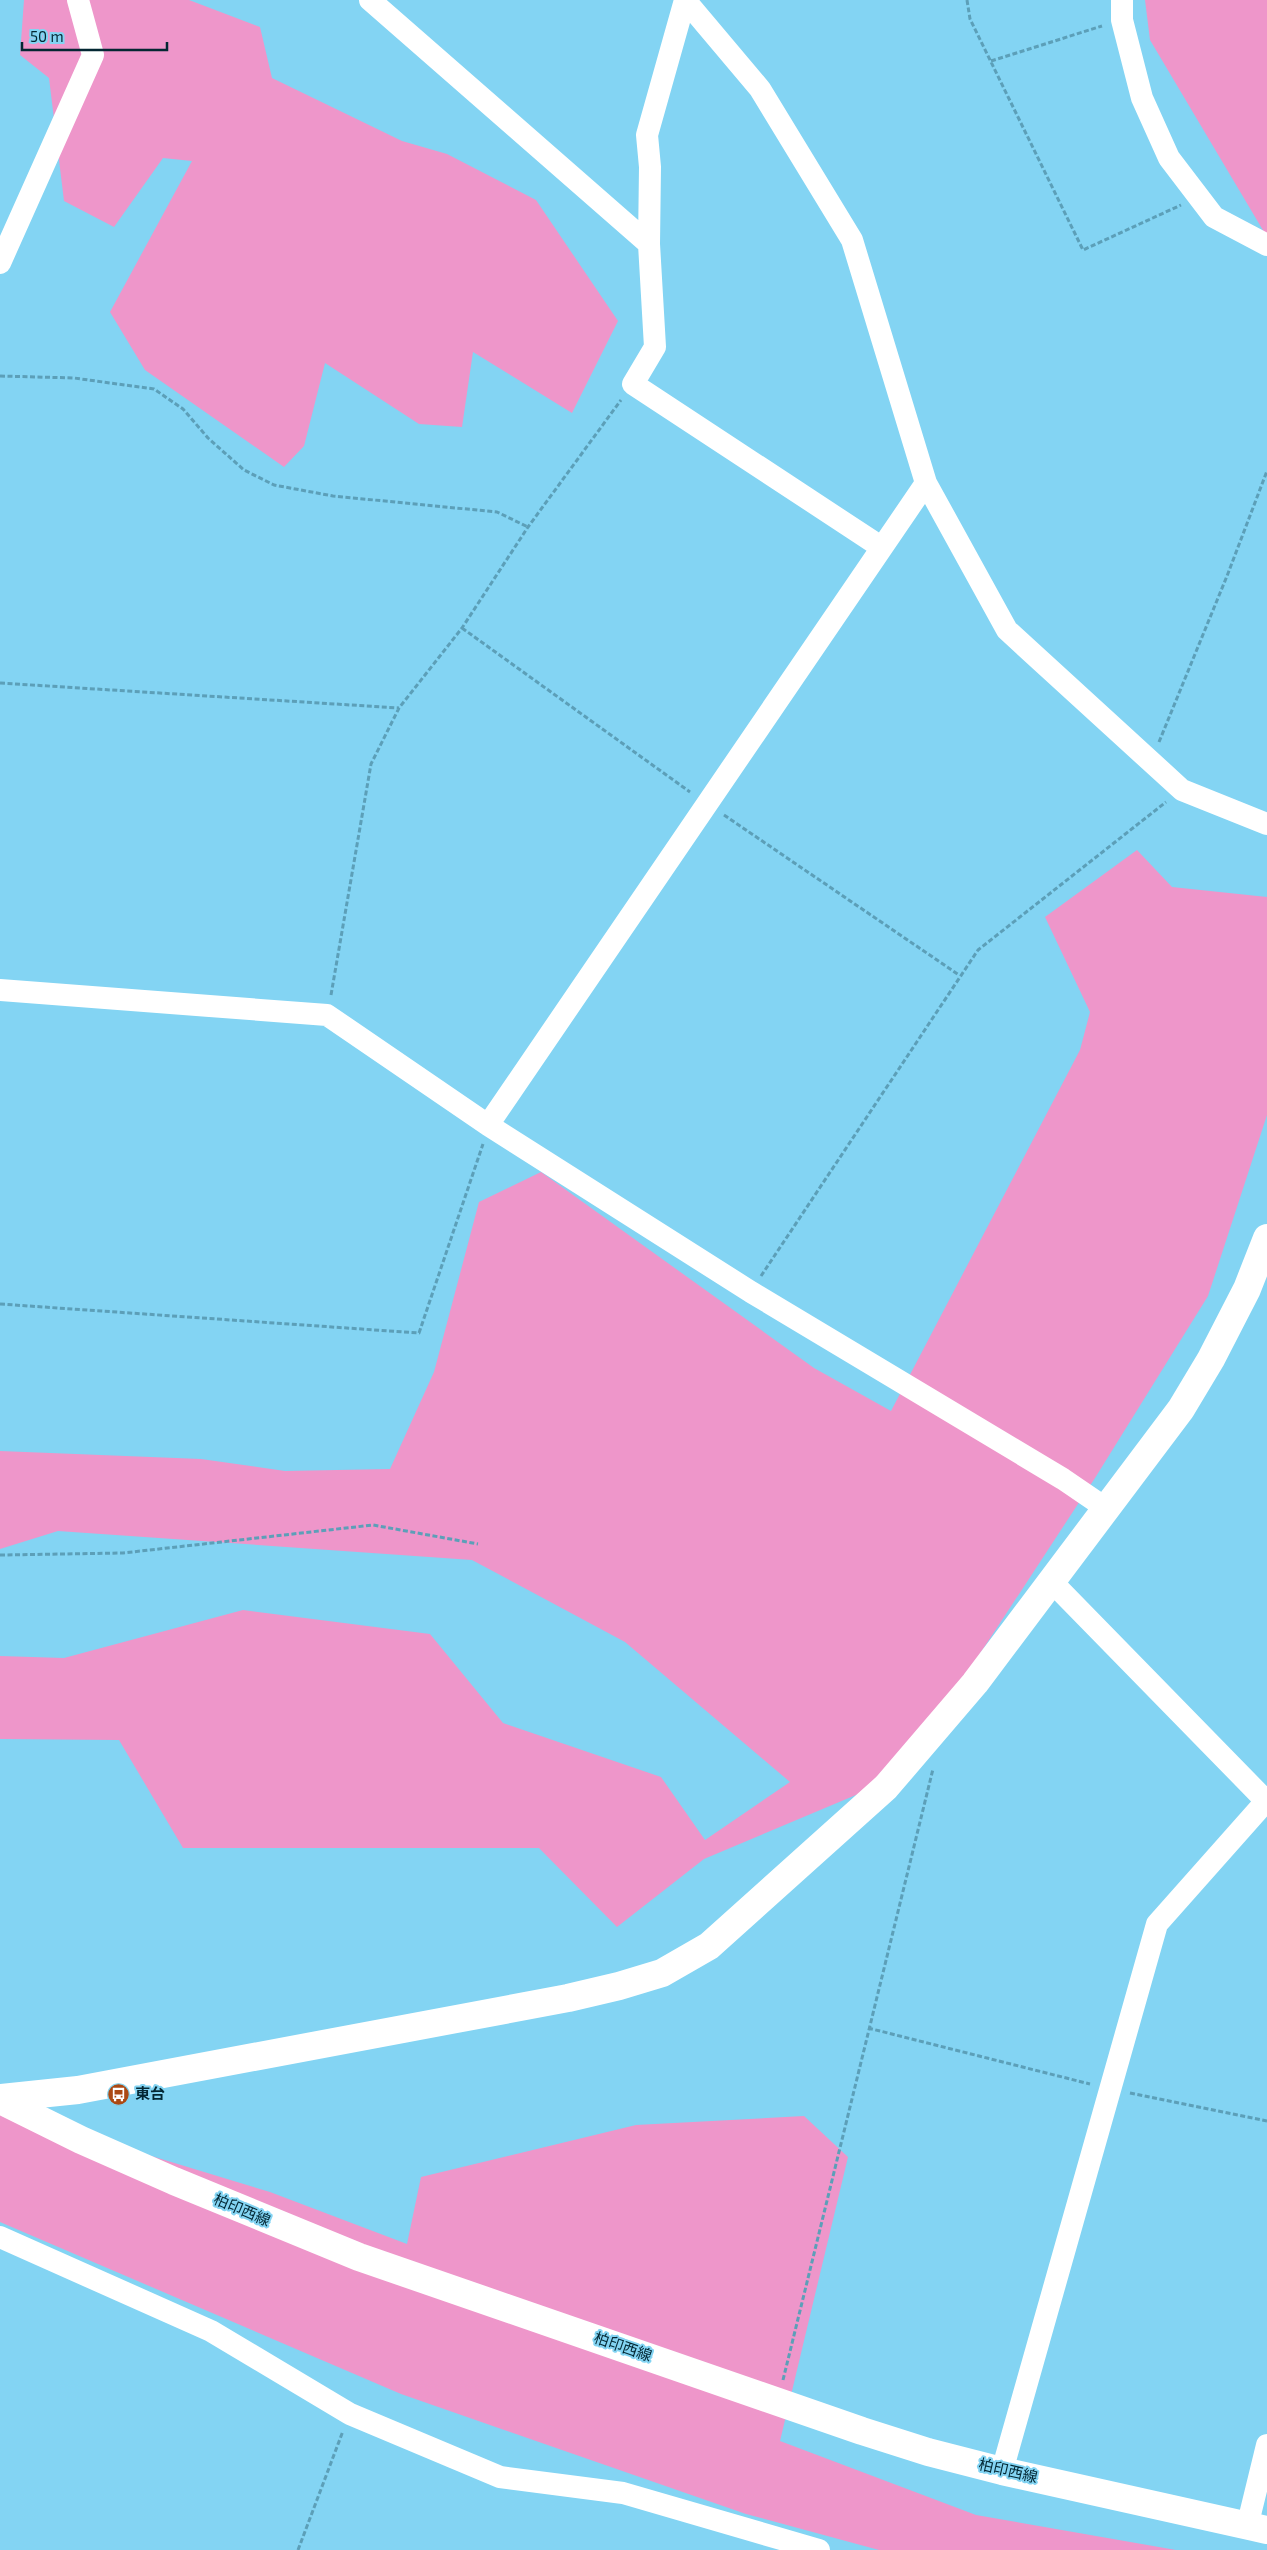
<svg xmlns="http://www.w3.org/2000/svg" width="1267" height="2550" viewBox="0 0 1267 2550" font-family="'Exo 2','Noto Sans JP',sans-serif">
<style>
.green{fill:#ee96ca}
.lines{fill:none;stroke-linecap:round;stroke-linejoin:round}
.path{stroke:#5c9fb8;stroke-width:3;stroke-dasharray:5 2.5;stroke-linecap:butt}
.minor{stroke:#fff;stroke-width:22}
.tertiary{stroke:#fff;stroke-width:28}
.secondary{stroke:#fff;stroke-width:28}
.labels{text-anchor:middle;stroke-width:4;stroke-linejoin:round;paint-order:stroke}
.poi-label{font-size:15px;font-weight:bold;fill:#032733;stroke:#83d4f3;text-anchor:start}
.street-label{font-size:15px;fill:#032733;stroke:#83d4f3}
</style>
<rect width="100%" height="100%" fill="#83d4f3"/>
<path class="green" d="M24,0H189L260,27L272,78L402,141L447,154L536,200L618,321L572,413L473,352L462,427L419,424L325,363L304,446L284,467L145,370L110,312L192,161L163,158L114,227L64,201L49,78L20,55Z
M1145,0H1267V237L1150,40Z
M1137,850L1172,887L1267,897V1115L1208,1296L1095,1478L947,1704L863,1792L704,1859L617,1927L539,1848H183L119,1740L0,1739V1656L64,1658L243,1610L430,1634L503,1723L661,1777L705,1840L790,1782L625,1642L472,1560L58,1531L0,1549V1451L201,1459L285,1471L390,1469L434,1372L479,1202L541,1172L814,1368L891,1411L1080,1050L1090,1012L1045,917Z
M0,2110L270,2192L407,2244L421,2177L636,2125L804,2116L848,2157L780,2441L976,2515L1176,2550H879L746,2514L401,2394L0,2222Z"/>
<g class="lines">
<path class="path" d="M967,0L970,19L1083,250L1181,205
M991,61L1102,26
M0,376L74,378L154,389L183,409L208,438L244,470L274,485L333,496L497,512L528,527
M462,628L690,792
M0,683L399,708
M1159,742L1227,576L1267,471
M724,815L959,975
M331,995L371,764L399,708L462,628L528,527L621,400
M761,1276L978,950L1166,802
M0,1304L419,1333L483,1144
M0,1555L123,1553L373,1525L478,1544
M868,2028L1090,2084
M1130,2093L1267,2121
M783,2380L933,1769
M298,2550L343,2431"/>
<path class="minor" d="M370,0L649,244
M685,0L760,89L852,240L926,483L1007,630L1182,790L1267,824
M685,0L647,135L650,167L649,244L655,347L633,384L881,547
M1122,0V20L1142,98L1169,158L1214,217L1267,245
M0,263L93,55L78,0
M0,990L327,1015L488,1125L751,1292L1063,1479L1107,1509
M488,1125L926,483
M1051,1581L1267,1802
M0,2237L211,2331L350,2414L500,2477L623,2493L819,2550
M1002,2471L1157,1924L1267,1800
M1247,2527L1267,2445"/>
<path class="tertiary" d="M0,2098L78,2090L568,1998L619,1986L662,1973L709,1946L886,1787L975,1683L1181,1409L1211,1359L1247,1289L1267,1238"/>
<path class="secondary" d="M0,2100L81,2140L174,2181L359,2257L862,2431L928,2452L1002,2471L1267,2530"/>
</g>
<defs>
<symbol id="bus-disc" viewBox="-11 -11 22 22"><circle r="9.5" fill="#ac4913" stroke="#83d4f3"/><path d="M-5-6H5V4H4V6H2V4H-2V6H-4V4H-5ZM-3.5-4V0h7V-4ZM-3.5 1.2v1.5H-2V1.2ZM2 1.2v1.5H3.5V1.2Z" fill="#fff"/></symbol>
</defs>
<g fill-rule="evenodd">
<use href="#bus-disc" x="106" y="2082" width="25" height="25"/>
</g>
<g class="labels">
<g class="poi-label">
<text x="135" y="2099">東台</text>
</g>
<g class="street-label">
<text transform="translate(242 2210) rotate(23)" y="5">柏印西線</text>
<text transform="translate(623 2347) rotate(19)" y="5">柏印西線</text>
<text transform="translate(1008 2471) rotate(13)" y="5">柏印西線</text>
</g>
</g>
<path d="M22 42v8h145v-8" fill="none" stroke="#032733" stroke-width="2.5"/>
<text x="30" y="42" font-size="15" fill="#032733" stroke="#83d4f3" stroke-width="4" paint-order="stroke">50 m</text>
</svg>
